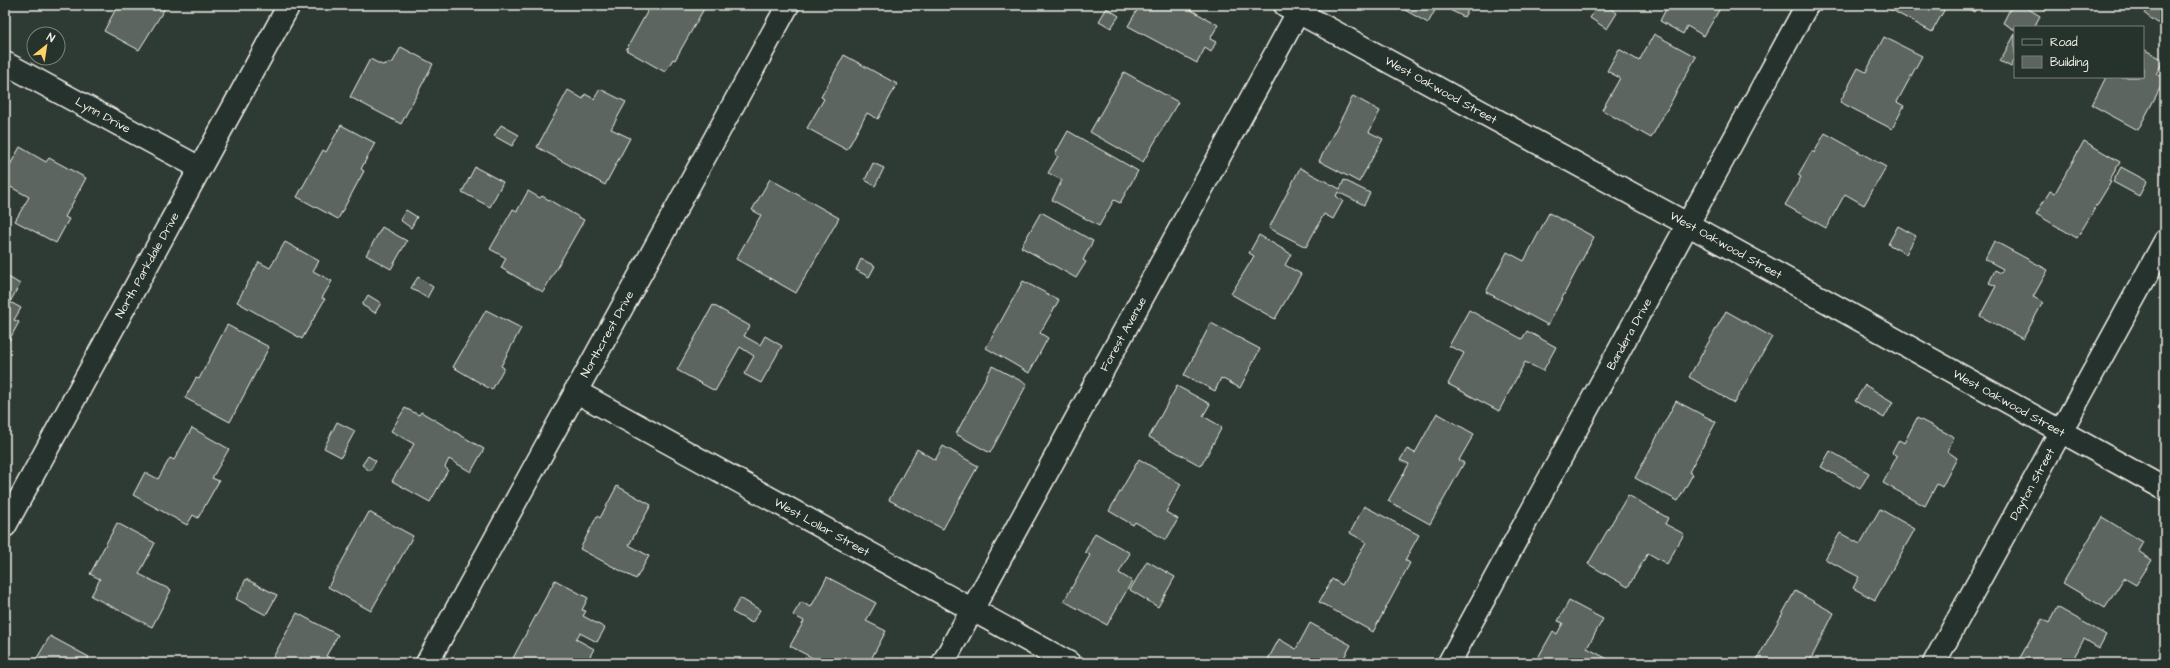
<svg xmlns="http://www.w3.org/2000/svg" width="2170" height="668" viewBox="0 0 2170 668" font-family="'Architects Daughter',sans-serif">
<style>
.building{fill:#5c655e;stroke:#f4f1e8}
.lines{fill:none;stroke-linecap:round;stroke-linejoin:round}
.minor-casing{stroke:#f4f1e8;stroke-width:25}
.tertiary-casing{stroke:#f4f1e8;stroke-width:25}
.minor{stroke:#26332d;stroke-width:22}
.tertiary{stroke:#26332d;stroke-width:22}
.labels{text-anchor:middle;stroke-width:3;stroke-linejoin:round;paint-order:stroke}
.street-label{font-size:12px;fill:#f4f1e8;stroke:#26332d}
</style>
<rect width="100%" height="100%" fill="#2e3b34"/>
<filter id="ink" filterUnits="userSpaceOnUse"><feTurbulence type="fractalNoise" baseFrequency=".025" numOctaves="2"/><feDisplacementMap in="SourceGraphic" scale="8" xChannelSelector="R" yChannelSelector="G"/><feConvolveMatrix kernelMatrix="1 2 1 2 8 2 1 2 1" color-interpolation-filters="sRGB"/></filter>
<g filter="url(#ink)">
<path class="building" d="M118,5H167L139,50L104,31Z
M651,5H702L705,7L675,60L673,59L665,72L626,50Z
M1140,5H1182L1218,25L1210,39L1216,42L1211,52L1205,48L1197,63L1128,26Z
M1396,5H1438L1428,23Z
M1450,5H1471L1464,17L1448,9Z
M1598,5H1605L1617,13L1607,29L1590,18Z
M1668,5H1722L1704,36L1687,26L1683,34L1660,21Z
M1893,5H1947L1932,32L1890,9Z
M1962,5H1978L1974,12Z
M2012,5H2022L2040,16L2034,27H2015V30L2003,23Z
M2038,5H2050L2047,10Z
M2150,5H2165V28L2145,14Z
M1107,8L1119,16L1111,28L1099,21Z
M1654,34L1696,57L1651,138L1602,110L1620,78L1607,71L1619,49L1639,61Z
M2015,34V59L2011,67L2000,61Z
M1884,37L1922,56L1897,102L1904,106L1892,129L1840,102L1858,68L1866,72Z
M401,47L433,64L401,124L350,97L370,59L382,65L393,62Z
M2143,49L2164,60L2156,74L2165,79L2138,130L2092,105L2106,77H2143Z
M844,55L897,84L878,119L867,113L847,150L807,128L824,99L821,97Z
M1124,72L1178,102L1143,162L1090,132Z
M600,89L626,102L611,129L630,138L605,185L537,147L568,90L583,99L585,94L594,99Z
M1353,96L1380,111L1369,132L1383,139L1359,182L1319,161Z
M341,125L375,143L361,169L364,171L338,219L297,197L323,150L326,152Z
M501,125L519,135L512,146L494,136Z
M1068,131L1138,171L1120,203L1114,200L1099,226L1052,200L1062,180L1048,173L1058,156L1055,154Z
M1825,133L1886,167L1864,205L1845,194L1826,228L1785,205L1801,177L1798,175L1812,151L1814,153Z
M2084,141L2120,162L2109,181L2111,182L2077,238L2036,214L2050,191L2055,193Z
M20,147L46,162L49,158L86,178L65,217L69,219L56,243L15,221L29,197L5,184V174Z
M873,163L884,168L875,186L865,180Z
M475,167L503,182L490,207L462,192Z
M2121,167L2147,181L2139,196L2113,182Z
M1300,168L1340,189L1344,180L1370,193L1364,205L1338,192L1336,196L1343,201L1333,219L1324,214L1306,247L1269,228Z
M770,179L839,218L796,293L736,259L761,215L752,210Z
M528,191L540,198L542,196L584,220L543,292L501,268L506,258L490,249L513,209L517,211Z
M406,210L417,217L411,228L400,220Z
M1041,212L1093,241L1083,260L1086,262L1076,278L1021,247Z
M1549,213L1594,237L1548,325L1486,292L1507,252L1524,261Z
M1898,226L1916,236L1906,254L1888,244Z
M382,227L407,241L391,269L366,255Z
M1259,235L1291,254L1285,265L1301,274L1275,319L1231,294L1254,256L1249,253Z
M1994,241L2048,270L2033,297L2043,302L2023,339L1980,316L1996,286L1989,283L1995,270L2001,273L2003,269L1985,259Z
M285,242L319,261L313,271L332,281L322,298L325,299L302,339L237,302L259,262L270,268Z
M861,259L875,266L869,277L856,270Z
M5,275L20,284L10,302L21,308L14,320L19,322L7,344L5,343Z
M418,277L433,287L427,298L411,288Z
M1023,281L1059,300L1040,333L1048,338L1029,373L986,348Z
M368,295L381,303L375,313L362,305Z
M713,305L750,326L744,336L760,345L765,336L782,346L761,383L744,374L754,356L740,347L715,391L677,370Z
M486,310L521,328L501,366L504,368L492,390L453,367Z
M1469,310L1522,339L1527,331L1556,347L1543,371L1525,362L1499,411L1448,384L1464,353L1449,346Z
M1726,311L1772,337L1734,403L1689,377Z
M1211,323L1260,349L1240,388L1221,378L1215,391L1184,375Z
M227,325L269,347L230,422L185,398L196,378L199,379Z
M992,366L1027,384L990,453L956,434Z
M1865,385L1893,402L1884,418L1855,401Z
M1177,386L1210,404L1203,416L1222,427L1201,466L1149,437Z
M2165,396V412L2158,408Z
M1676,401L1716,422L1689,472L1693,474L1678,501L1635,478Z
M405,408L419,415L421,412L484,449L471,472L449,459L445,467L448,470L430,502L392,481L414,444L391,431Z
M1437,413L1474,434L1459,460L1464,463L1430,524L1388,501L1409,464L1400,460L1407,449L1415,453Z
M1917,418L1954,437L1947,451L1957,458L1942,487L1937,484L1925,506L1883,483L1897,456L1892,453L1899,440L1904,443Z
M337,422L355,431L341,457L324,448Z
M192,428L229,449L212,478L219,481L198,518L193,515L187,525L133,495L145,472L158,479L170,458L174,460Z
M943,446L978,466L943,529L889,500L917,449L935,460Z
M1830,451L1869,473L1860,489L1821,467Z
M368,456L376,461L370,471L362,465Z
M1139,459L1181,484L1166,512L1178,519L1166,540L1135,522L1133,525L1109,511Z
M617,486L651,505L629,545L649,556L636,579L580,549L597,516L600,518Z
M1628,495L1668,518L1665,524L1684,534L1667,564L1648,553L1628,587L1588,564Z
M1364,506L1419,535L1405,560L1410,563L1373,632L1319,602L1332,579L1342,585L1366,542L1350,533Z
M1880,509L1915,529L1875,600L1853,588L1859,577L1825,559L1840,533L1860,544Z
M369,512L413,536L371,611L328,587Z
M2102,517L2143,542L2138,551L2152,560L2136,585L2124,578L2105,608L2063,583Z
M117,523L155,543L139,574L171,590L152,627L91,596L100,579L90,574Z
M1095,533L1130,553L1119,573L1132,581L1107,625L1064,601L1090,555L1085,552Z
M1147,561L1175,577L1158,607L1130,590Z
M827,577L876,603L866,621L886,631L869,663H822L790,646L804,621L793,615L801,602L811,607Z
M246,579L277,595L266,615L236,599Z
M555,580L588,598L582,610L586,611L583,616L605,628L597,642L580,633L576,639L594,649L586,663H521L513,658Z
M1795,591L1834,613L1809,663H1755Z
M740,598L760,610L752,623L732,612Z
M1569,601L1603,619L1587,648L1615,663H1535L1553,631L1557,634L1563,623L1558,621Z
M2057,607L2106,635L2099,648L2084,639L2071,663H2017L2042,619L2049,623Z
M297,613L338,635L326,656L330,658L327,663H270Z
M1310,623L1351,645L1341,663H1266L1279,639L1296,649Z
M50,636L89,657L86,663H34Z
M142,657L153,663H139Z"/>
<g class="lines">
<defs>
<path id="minor" d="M1285,5L1689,225L2165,489
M5,63L200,168
M575,391L1069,663
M5,526L289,5
M427,663L788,5
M1449,663L1807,5
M1934,663L2165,241"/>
<path id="tertiary" d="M943,663L1302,5"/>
</defs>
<use href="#minor" class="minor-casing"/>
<use href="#tertiary" class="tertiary-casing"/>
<use href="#minor" class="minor"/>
<use href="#tertiary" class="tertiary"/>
</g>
</g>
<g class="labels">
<g class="street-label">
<text transform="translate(1441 90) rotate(29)" y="4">West Oakwood Street</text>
<text transform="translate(103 115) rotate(29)" y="4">Lynn Drive</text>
<text transform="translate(1726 245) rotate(29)" y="4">West Oakwood Street</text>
<text transform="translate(147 265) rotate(-61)" y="4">North Parkdale Drive</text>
<text transform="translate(607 334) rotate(-61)" y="4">Northcrest Drive</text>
<text transform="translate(1123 334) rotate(-61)" y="4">Forest Avenue</text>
<text transform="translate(1629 334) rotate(-61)" y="4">Bandera Drive</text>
<text transform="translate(2009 403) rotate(29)" y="4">West Oakwood Street</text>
<text transform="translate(2032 484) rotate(-61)" y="4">Dayton Street</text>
<text transform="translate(822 527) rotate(29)" y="4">West Lollar Street</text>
</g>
</g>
<rect width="2170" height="668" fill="none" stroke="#26332d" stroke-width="20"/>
<rect x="10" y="10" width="2150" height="648" fill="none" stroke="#f4f1e8" stroke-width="1.5" filter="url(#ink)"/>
<rect x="2014" y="26" width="130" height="52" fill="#26332d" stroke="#787f78"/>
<rect x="2022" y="39" width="20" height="6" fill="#26332d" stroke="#787f78"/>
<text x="2050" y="46" font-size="12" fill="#f4f1e8">Road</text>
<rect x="2022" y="56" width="20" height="12" fill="#5c655e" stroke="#787f78"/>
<text x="2050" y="66" font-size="12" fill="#f4f1e8">Building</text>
<g transform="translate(46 46) rotate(30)"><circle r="19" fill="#26332d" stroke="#787f78"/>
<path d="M0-3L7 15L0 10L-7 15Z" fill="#ffd166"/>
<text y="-6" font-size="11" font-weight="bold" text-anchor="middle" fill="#f4f1e8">N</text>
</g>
</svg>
